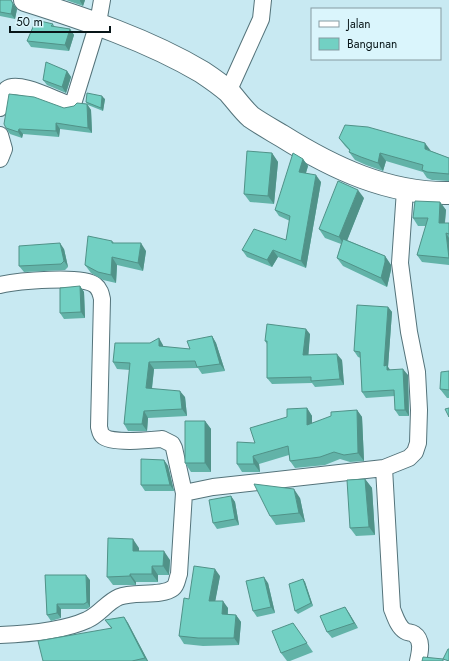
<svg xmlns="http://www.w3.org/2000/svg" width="449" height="661" viewBox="0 0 449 661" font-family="Jost,sans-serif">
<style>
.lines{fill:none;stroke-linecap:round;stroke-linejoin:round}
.street-casing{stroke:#54737a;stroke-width:18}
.secondary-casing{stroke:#54737a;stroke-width:24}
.street{stroke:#fff;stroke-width:16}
.secondary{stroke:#fff;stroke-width:22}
.wall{fill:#62b3a8}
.shaded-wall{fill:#509288}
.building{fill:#72d0c3;stroke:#509288}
</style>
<rect width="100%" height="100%" fill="#c8e9f2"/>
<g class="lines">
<defs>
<path id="street" d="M228,92L261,19L263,0
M0,108L7,89C18,80 55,100 68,104H73L98,23L102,0
M0,135L4,149L0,159
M0,285C17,281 82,275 95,285C100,289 101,294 102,299L99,427C100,430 100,434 103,436C111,444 151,440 162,439L172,444L174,448L184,493L179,574C177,579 177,585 173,588C162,597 133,591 119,597C107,602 99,615 87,620C63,631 26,634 0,635
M384,468L392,609C395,616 398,627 405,631C408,633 411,632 414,634C423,640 420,652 418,661
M184,493L213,487L384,468L409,458L415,452L418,443L419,410L417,372L409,332L400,263L405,190"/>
<path id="secondary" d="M25,0C85,19 148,40 202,72C211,78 221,85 229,92C236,100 243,110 251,117C261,124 272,130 282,136C333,168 388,194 449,193"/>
</defs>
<use href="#street" class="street-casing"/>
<use href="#secondary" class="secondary-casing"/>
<use href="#street" class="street"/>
<use href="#secondary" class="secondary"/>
</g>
<path class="wall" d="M0,0L17,9L15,19L0,16Z
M66,0H85L83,6Z
M53,24L55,27L70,29L74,35L69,51L31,47L27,41Z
M67,71L71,77L66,93L47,85L43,80Z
M105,99L103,111L88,105L86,102Z
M87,104L91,110L92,133L60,129L59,137L23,134L22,138L10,134L6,128L64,108Z
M339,138L431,151L449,158V181L432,180L427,178L423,172L386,161L383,171L366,165L355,160L349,152L350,151L345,146Z
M272,153L278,162L274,204L250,202L244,194Z
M303,159L308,166L306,173L321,182L306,268L278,257L272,267L247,257L242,250L286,240L290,221L279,216L275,210Z
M364,198L347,240L385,256L391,265V270L387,287L343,266L337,258L341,244L325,238L319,229Z
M440,202L446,210L445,223H449V265L422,262L417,255L426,226H418L413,218Z
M112,241L114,243L146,251L143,271L117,265L116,283L103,280L91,273L85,265Z
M64,249L68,267L65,270L24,272L19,266Z
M80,286L84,292L85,318L64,319L60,313Z
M388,307L392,312L388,367L390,370L408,375L409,416H399L395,410V396L366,398L362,392L361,358L358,357L354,351Z
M310,334L308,355L342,360L344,385L315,387L312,383L272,384L267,378V344L265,341Z
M212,336L216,343L225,371L202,374L198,368L154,369L152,389L185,397L187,416L148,418L147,431H128L124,424L130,370L117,369L113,362L163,345V347L190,349Z
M449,371V398H447L440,389Z
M307,408L312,416V423L357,410L362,417L364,461L350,462L340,459L325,465L295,468L290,461L289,455L259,464L260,472H242L237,464L255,443Z
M205,421L211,429V472H191L185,463Z
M164,460L168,466L174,491H145L141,485Z
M365,479L372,488L375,535L356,536L350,528Z
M231,496L235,502L239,525L217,529L213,523Z
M300,498L305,522L276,525L270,516Z
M139,548V551L170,560L169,575H158V582H136V585H113L107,577Z
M45,575L90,580V607L87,609H61V618L51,621L47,615Z
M220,576L215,601L228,608V614L236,615L241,622L239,645L203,646L184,644L179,636L189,599Z
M303,579L305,582L313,606L298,614L295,611Z
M268,583L275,613L257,617L253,611Z
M345,607L349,613L358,628L332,638L327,632Z
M124,617L128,623L148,661H43L111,628L105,620Z
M293,623L313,652L290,661H287L281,653Z"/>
<path class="shaded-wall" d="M11,0L17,9L15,19L11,14Z
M80,0H85L83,6L80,1Z
M70,29L74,35L69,51L65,45Z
M67,71L71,77L66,93L62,87Z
M102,96L105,99L103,111L101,108Z
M87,104L91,110L92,133L88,128Z
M56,123L60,129L59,137L56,131Z
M19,129L23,134L22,138L18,132Z
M425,143L431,151L425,149Z
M272,153L278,162L274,204L268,196Z
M380,153L386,161L383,171L378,163Z
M303,159L308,166L304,179L299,172Z
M316,175L321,182L306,268L301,261Z
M358,190L364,198L345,246L339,237Z
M440,202L446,210L444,230L439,223Z
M446,233L449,238V258Z
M60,243L64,249L68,267L64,261Z
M141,243L146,251L143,271L138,263Z
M273,250L278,257L272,267L267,260Z
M385,256L391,265V270L387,287L381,278Z
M112,257L117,265L116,283L111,275Z
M80,286L84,292L85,318L81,312Z
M388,307L392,312L388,367L391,371V376L384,366Z
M306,329L310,334L308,361L303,355Z
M212,336L216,343L225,371L220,364Z
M159,338L163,345L164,353L159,346Z
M337,354L342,360L344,385L340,379Z
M149,362L154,369L151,395L146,388Z
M403,369L408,375L409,416L405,410Z
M180,391L185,397L187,416L182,409Z
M307,408L312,416V433L307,425Z
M357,410L362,417L364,461L358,453Z
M144,411L148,418L147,431L142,424Z
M205,421L211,429V472L205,463Z
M253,456L259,464L260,472L254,464Z
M164,460L168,466L174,491L170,485Z
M365,479L372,488L375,535L369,527Z
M294,489L300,498L305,522L299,513Z
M231,496L235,502L239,525L235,519Z
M133,539L139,548V560L133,551Z
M164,551L170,560L169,575L163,566Z
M152,566L158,575V582L152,574Z
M215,569L220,576L214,608L209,601Z
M130,574L136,582V585L130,576Z
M86,575L90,580V607L87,602Z
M264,577L268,583L275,613L271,607Z
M303,579L305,582L313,606L311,603Z
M223,601L228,608L227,621L222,614Z
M57,604L61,609V618L57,613Z
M345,607L349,613L358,628L354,623Z
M236,615L241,622L239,645L234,638Z
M124,617L128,623L148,661H147L145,658Z"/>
<path class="building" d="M0,0H11L13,4L11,14L0,12Z
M36,20L53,24L51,26L70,29L65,45L27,41Z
M46,62L67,71L62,87L43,80Z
M87,93L102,96L101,108L86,102Z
M9,94L34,97L64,108L74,106L77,103L87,104L88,128L56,123V131L19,129L18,132L6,128L4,124Z
M345,125L368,127L425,143V149L449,158V174L427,172L422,170L423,165L380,153L378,163L361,157L349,152L350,150L339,138Z
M247,151L272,153L268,196L244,194Z
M293,153L303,159L299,172L316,175L301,261L273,250L267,260L242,250L254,229L286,240L290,216L275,210Z
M338,181L358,190L339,237L319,229Z
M415,201L440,202L439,223H449V234L446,233L449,258L417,255L428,218H413Z
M88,236L112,241V243H141L138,263L112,257L111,275L98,272L85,265Z
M343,239L385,256V262L381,278L337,258Z
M60,243L64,261L61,264L19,266V246Z
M80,286L81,312L60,313V288Z
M357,305L388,307L384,366L387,365V370L403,369L405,410H395L394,390L362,392L360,352L354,351Z
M267,324L306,329L303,355L337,354L340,379L311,381V377L267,378V341H265Z
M212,336L220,364L197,367L195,361L149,362L146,388L180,391L182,409L144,411L142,424H124L130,363L113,362L115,343H150L159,338V346L190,349L187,341Z
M449,371V390L440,389L441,372Z
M307,408V425L331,416V412L357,410L358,453L344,455L334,452L320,457L290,461L288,446L253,456L254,464H237V442L255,443L250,428L287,417V409Z
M449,408V417L445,409Z
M185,421H205V463H185Z
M141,459L164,460L170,485H141Z
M365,479L369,527L350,528L347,480Z
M254,484L294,489L299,513L270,516Z
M231,496L235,519L213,523L209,500Z
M108,538L133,539V551H164L163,566H152V574H130V576L107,577Z
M194,566L215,569L209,601H223L222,614L236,615L234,638H198L179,636L184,598L189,599Z
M45,575H86L87,602L84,604H57V613L47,615Z
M264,577L271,607L253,611L246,581Z
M303,579L311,603L295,611L289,584Z
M345,607L354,623L327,632L320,616Z
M124,617L145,658L132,661H43L38,641L112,628L105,620Z
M293,623L307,643L281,653L272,631Z
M448,649H449V661L443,659Z
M423,657L443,659V661H422Z"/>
<rect x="311" y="8" width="130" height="52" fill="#daf5fc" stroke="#869ba1"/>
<rect x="319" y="21" width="20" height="6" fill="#ffffff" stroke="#869ba1"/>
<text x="347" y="28" font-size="12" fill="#081518">Jalan</text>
<rect x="319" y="38" width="20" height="12" fill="#72d0c3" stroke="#869ba1"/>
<text x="347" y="48" font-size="12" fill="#081518">Bangunan</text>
<path d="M10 26v6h100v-6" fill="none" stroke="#081518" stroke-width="2"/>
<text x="16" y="26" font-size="12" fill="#081518" stroke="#daf5fc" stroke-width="3" paint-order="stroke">50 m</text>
</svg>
